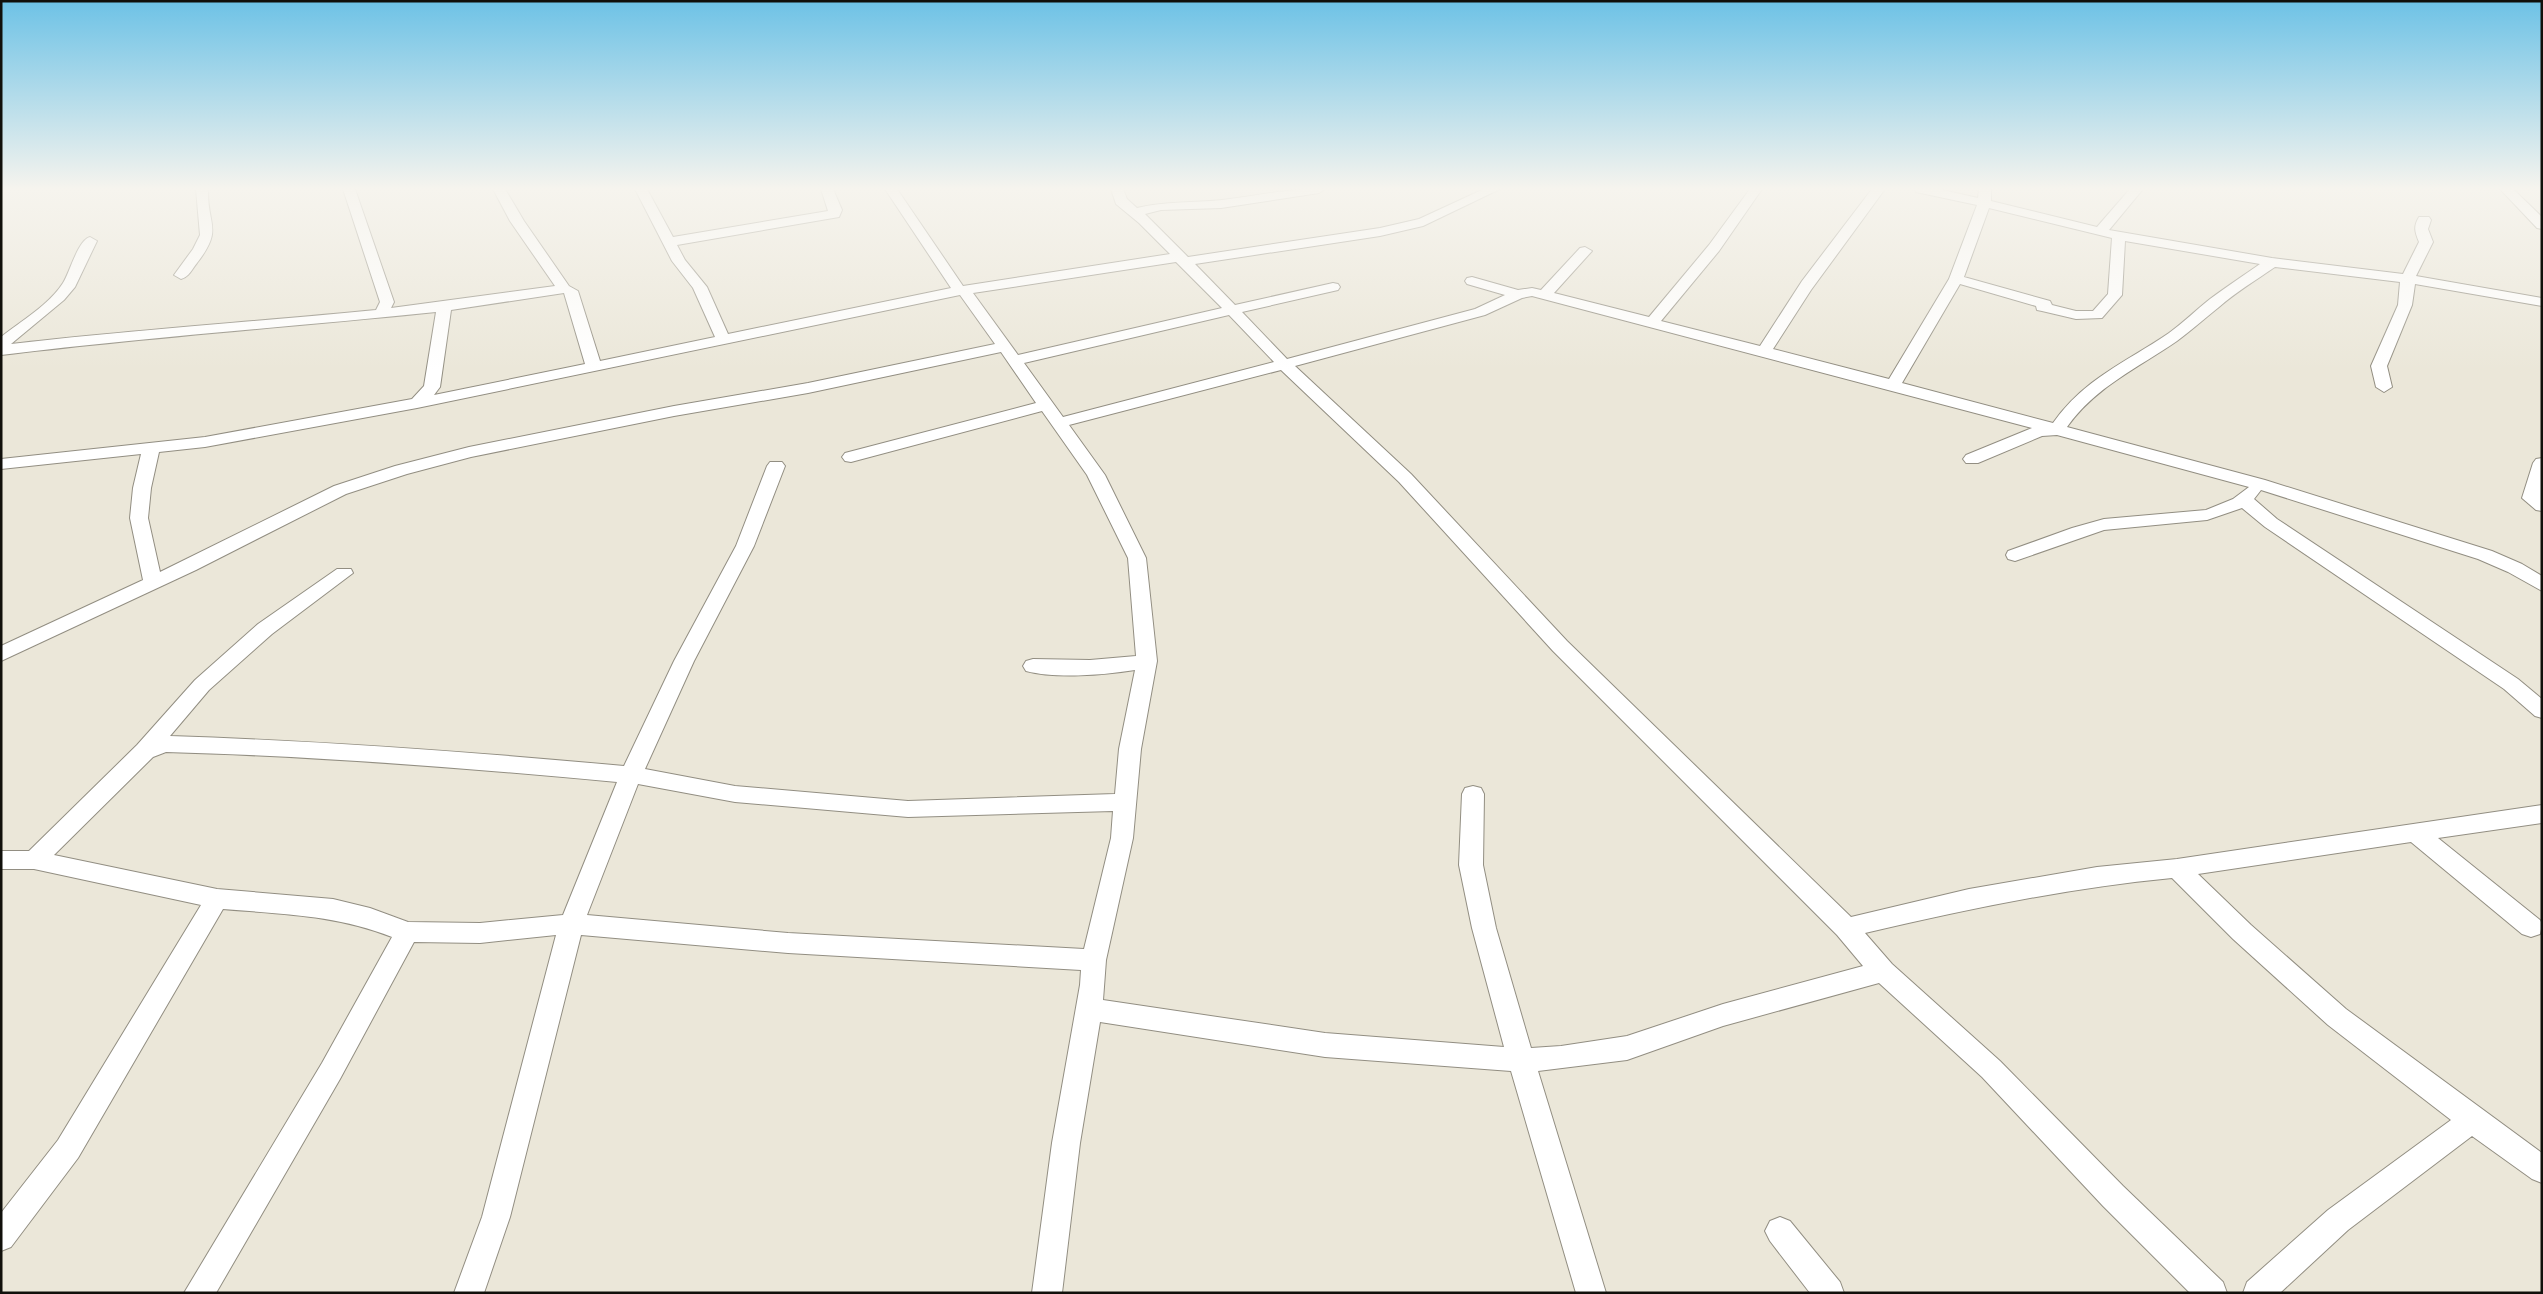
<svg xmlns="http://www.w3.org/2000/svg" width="2543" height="1294" viewBox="0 0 2543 1294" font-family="'Alegreya Sans',sans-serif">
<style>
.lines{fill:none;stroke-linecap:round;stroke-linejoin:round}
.minor-casing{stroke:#928e82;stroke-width:2}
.minor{fill:#fff;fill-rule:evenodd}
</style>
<rect width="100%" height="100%" fill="#ebe7d9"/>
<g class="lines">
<defs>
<path id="minor" d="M196,189H208C207,226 224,228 197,263C192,269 189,277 181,279L174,275L193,249L200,235Z
M343,189H355L394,302L391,308L555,286L510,221L493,189H505L524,221L569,286L578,291L600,361L715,337L693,288L672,261L635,189H647L673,237L828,211L821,189H833L842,210L839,217L677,245L685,260L707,287L728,334L951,288L885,189H897L963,286L1170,254L1139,223L1116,204L1111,189H1123L1127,199L1137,208C1165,201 1193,203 1222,200C1257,196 1290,188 1325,189L1319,193L1221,208L1161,210L1145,214L1188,257L1380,228L1419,219L1484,189H1500L1423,226L1380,236L1195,264L1235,305L1333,283L1338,284L1340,287L1338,290L1242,312L1287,359L1475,309L1505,295L1467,284L1465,281L1467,278L1472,277L1518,290L1532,288L1541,290L1580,248L1585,247L1592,251L1554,293L1649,317L1709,245L1750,189H1762L1719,251L1661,321L1760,346L1802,281L1872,189H1885L1811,290L1773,349L1889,379L1949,279L1977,205L1916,192L1915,189H1938L1978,198L1979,189H1991V201L2097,227L2130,189H2143L2109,230L2272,258L2403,274L2419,242C2415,232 2413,227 2419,217H2429L2431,220L2428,229L2433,242L2416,276L2542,298V306L2415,284L2412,305L2387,366L2392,387L2384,392L2376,387L2371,366L2398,305L2400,282L2275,267C2256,280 2236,292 2219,307C2205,318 2192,330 2177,341C2138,368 2095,387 2067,427L2265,480L2492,551L2522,564L2542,576V591L2508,572L2478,559L2261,490L2254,499L2277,519L2518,679L2542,699V718L2535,716L2504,689L2265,527L2242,508L2207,520L2104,530L2015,561L2008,559L2006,555L2008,551L2072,528L2104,519L2206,510L2233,499L2249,487L2057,435L2042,436L1978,463H1966L1963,459L1966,455L2032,428L1532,296L1522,298L1485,315L1295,366L1411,474L1567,641L1851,917L1969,889L2097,867L2177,859L2542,805V823L2438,838L2540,920L2542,924L2540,934L2531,937L2522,934L2411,842L2198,874L2251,925L2346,1009L2542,1153V1183L2532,1179L2472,1136L2348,1230L2280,1293H2243L2247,1282L2328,1210L2451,1120L2328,1025L2233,939L2172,878C2068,888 1967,909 1865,933L1892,964L2000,1061L2123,1186L2223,1282L2227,1293H2190L2103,1206L1982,1077L1879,983L1723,1026L1627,1060L1538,1071L1606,1293H1576L1511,1071L1325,1057L1100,1022L1080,1143L1062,1293H1032L1052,1143L1080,985L1081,970L788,953L581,935L510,1217L484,1293H454L482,1217L556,935L480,943L414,942L340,1079L216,1293H184L322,1063L392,937C337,915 282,914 223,909L78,1158L11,1247L1,1251V1213L58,1140L201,905L34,869H1V851H29L137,745L195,680L258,624L337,569H351L353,573L272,634L209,690L170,736C322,741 473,752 624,766L674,661L736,546L767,466L770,462H782L785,466L754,546L694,661L645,769L735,786L908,801L1115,794L1119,749L1135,670C1104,675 1056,679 1026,671L1023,666L1026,661L1033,659L1090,660L1136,656L1128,558L1087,475L1042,411L851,462L845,461L842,457L845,453L1036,403L1001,352L808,393L674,416L471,457L407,474L346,494L196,570L1,661V646L143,580L130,518L133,488L141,454L1,469V459L205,437L412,399L424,386L436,312C291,327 146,337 1,355V337C21,321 49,305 63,283C70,272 78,240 90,237L97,241L75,287L64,300L11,344C132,330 254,322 376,310L380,302ZM1989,208L2112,238L2108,294L2093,311H2076L2052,305L2050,301L1964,277ZM2125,241L2260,264C2243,276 2226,287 2210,299C2196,310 2183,323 2169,333C2125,363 2085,378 2053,423L1902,383L1960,284L2036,306L2037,310L2042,311L2076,319L2102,318L2122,295ZM1176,262L1222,308L1018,355L973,293ZM564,293L585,364L434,395L440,387L451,310ZM960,295L995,344L808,383L674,406L469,447L395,466L334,486L160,572L148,518L151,488L159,452L205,447L417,408ZM1229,315L1274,362L1063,417L1024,363ZM1281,370L1399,482L1553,651L1837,935L1863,966L1723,1004L1627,1036L1561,1046L1531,1048L1496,928L1483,865L1484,794L1481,788L1473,786L1465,788L1462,794L1459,865L1472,928L1504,1047L1325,1033L1103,1000L1106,960L1133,838L1141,749L1157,661L1146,558L1105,475L1069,425ZM166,752C317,756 467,768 617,782L563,915L480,923L408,922L370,908L333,899L217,889L54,855L153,757ZM638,784L735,802L908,817L1113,811L1111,838L1084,949L788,933L587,915Z
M2500,189H2513L2542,217V229L2537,228Z
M2542,458V511L2536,510L2522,498L2533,463L2536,459Z
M1780,1217L1790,1221L1840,1282L1844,1293H1810L1770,1241L1765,1231L1770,1221Z"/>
</defs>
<use href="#minor" class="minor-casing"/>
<use href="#minor" class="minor"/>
</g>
<linearGradient id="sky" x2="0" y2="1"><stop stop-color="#6dc2e6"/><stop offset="0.51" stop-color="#f6f4ee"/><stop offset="1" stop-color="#f6f4ee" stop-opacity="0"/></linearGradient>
<rect width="2543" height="370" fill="url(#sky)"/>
<rect width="2543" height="1294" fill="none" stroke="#11100b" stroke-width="5"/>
</svg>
